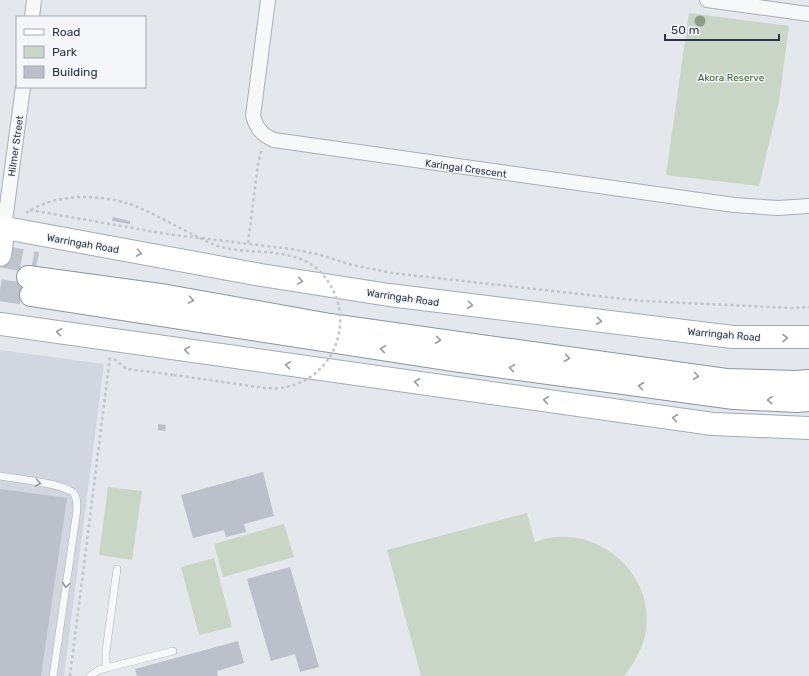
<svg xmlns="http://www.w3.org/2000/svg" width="809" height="676" viewBox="0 0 809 676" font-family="Rubik,sans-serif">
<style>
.built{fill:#d2d6de}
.green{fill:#c9d6c5}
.building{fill:#bbc0ca}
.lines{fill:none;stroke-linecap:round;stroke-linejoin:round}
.trunk-tunnel{stroke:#bfc3cb;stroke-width:22;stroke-dasharray:22 11;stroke-linecap:butt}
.service-casing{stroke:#a9aeb7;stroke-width:8}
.minor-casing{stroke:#a9aeb7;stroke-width:16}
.primary-casing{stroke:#a3abb8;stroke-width:24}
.trunk-casing{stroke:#8b94a3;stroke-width:24}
.path{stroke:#c2c5cb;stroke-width:2.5;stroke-dasharray:3 3;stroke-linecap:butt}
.service{stroke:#f7f8fa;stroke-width:7}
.minor{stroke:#f7f8fa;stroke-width:14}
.primary{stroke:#fff;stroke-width:22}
.trunk{stroke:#fff;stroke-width:22}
.path-bridge{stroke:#c2c5cb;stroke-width:2.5;stroke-dasharray:3 3;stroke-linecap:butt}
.tree{fill:#899d89}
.oneway{stroke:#959aa2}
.oneway2{stroke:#9196a0}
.labels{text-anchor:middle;stroke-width:3;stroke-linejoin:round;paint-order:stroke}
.park-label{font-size:10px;fill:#3f6138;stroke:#f4f6f9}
.street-label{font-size:10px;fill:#2b3445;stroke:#f4f6f9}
</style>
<rect width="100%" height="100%" fill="#e4e7ec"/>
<path class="built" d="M0,350L104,364L64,676H0Z"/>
<path class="green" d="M689,13L789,26L779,101L759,186L666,175Z
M108,487L142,491L132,560L99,555Z
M527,513L535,542C591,520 655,570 646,630C643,648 635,662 624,676H421L387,550Z
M284,524L294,557L223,577L214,544Z
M214,558L232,627L199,635L181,567Z"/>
<path class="building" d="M113,217L130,221V224L112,221Z
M158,424L166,425L165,431L158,430Z
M263,472L274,516L244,524L246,532L226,537L224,530L193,538L181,495Z
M0,489L67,498L41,676H0Z
M290,567L319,667L300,672L295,654L271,661L247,579Z
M238,641L244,663L217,671L218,676H137L135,669Z"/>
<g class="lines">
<path class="trunk-tunnel" d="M0,256L37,263
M0,290L31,295"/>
<defs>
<path id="service" d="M0,476C15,479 68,483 75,495C78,502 77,510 76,517L53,676
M106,668V651L117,569
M90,676L99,670L173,651"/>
<path id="minor" d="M268,0L253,116C257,129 262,135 274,140L734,205L778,208L809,206
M707,0L809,14
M32,17L34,0
M4,228L23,87"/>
<path id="primary" d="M0,227L261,275L389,295L733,337H809
M0,255L4,228
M0,324L713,424L809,428"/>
<path id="trunk" d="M28,277L167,296L330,325L726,380L796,382L809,381
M31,295L459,361L616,382L734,398L797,401L809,400"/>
</defs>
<use href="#service" class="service-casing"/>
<use href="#minor" class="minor-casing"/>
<use href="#primary" class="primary-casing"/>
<use href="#trunk" class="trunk-casing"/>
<path class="path" d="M30,210L167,234L291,249L317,254L352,265L392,273L643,301L792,308L809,307
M26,213C55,193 98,194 130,204
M248,243L258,164L262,148
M114,359L127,369L174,375
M70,676L110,357"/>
<use href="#service" class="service"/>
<use href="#minor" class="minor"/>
<use href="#primary" class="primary"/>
<use href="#trunk" class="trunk"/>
<path class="path-bridge" d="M130,204C148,211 165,220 182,229C195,235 207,243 221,247C252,255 288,247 315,267C332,281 342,304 340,326C337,359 312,385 279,388C265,389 251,386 237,384C216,381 195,378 174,375"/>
</g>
<circle class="tree" cx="700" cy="21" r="5.5"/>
<defs><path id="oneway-chevron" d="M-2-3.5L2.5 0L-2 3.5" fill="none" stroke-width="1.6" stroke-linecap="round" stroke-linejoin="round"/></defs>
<g class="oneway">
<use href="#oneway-chevron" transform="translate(139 253) rotate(10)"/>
<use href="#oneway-chevron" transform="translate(300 281) rotate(9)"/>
<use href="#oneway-chevron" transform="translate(191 300) rotate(10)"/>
<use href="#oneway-chevron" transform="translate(470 305) rotate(7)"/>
<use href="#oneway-chevron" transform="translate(599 321) rotate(6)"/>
<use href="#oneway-chevron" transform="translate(59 332) rotate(-172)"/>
<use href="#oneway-chevron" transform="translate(785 338) rotate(-1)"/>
<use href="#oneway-chevron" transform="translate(438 340) rotate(8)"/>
<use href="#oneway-chevron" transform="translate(383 349) rotate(-171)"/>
<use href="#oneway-chevron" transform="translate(187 350) rotate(-172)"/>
<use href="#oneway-chevron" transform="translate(567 358) rotate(8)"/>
<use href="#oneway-chevron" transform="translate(288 365) rotate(-172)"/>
<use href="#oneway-chevron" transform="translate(512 368) rotate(-172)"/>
<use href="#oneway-chevron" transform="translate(696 376) rotate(7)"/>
<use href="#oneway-chevron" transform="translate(417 382) rotate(-172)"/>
<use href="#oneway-chevron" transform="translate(641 386) rotate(-173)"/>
<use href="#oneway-chevron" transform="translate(546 400) rotate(-172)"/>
<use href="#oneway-chevron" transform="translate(770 400) rotate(-177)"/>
<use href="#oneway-chevron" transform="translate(675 418) rotate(-172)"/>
</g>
<g class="oneway2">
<use href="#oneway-chevron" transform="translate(38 483) rotate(10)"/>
<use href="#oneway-chevron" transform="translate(66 585) rotate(98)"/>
</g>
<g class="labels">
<g class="park-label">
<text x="731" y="81">Akora Reserve</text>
</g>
<g class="street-label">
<text transform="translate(15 146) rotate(-82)" y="4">Hilmer Street</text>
<text transform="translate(466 168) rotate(8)" y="4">Karingal Crescent</text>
<text transform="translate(83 243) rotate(10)" y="4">Warringah Road</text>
<text transform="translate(403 297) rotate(8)" y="4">Warringah Road</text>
<text transform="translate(724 334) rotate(5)" y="4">Warringah Road</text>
</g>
</g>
<rect x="16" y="16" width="130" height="72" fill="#f4f6f9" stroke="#a4a8b1"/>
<rect x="24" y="29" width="20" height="6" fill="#ffffff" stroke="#a4a8b1"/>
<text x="52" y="36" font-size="12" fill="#2b3445">Road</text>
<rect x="24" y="46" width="20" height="12" fill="#c9d6c5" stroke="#a4a8b1"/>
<text x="52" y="56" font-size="12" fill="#2b3445">Park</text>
<rect x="24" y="66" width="20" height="12" fill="#bbc0ca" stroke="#a4a8b1"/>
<text x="52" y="76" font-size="12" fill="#2b3445">Building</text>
<path d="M665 34v6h114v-6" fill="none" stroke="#2b3445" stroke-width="2"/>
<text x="671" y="34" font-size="12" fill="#2b3445" stroke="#f4f6f9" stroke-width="3" paint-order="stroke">50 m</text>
</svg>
